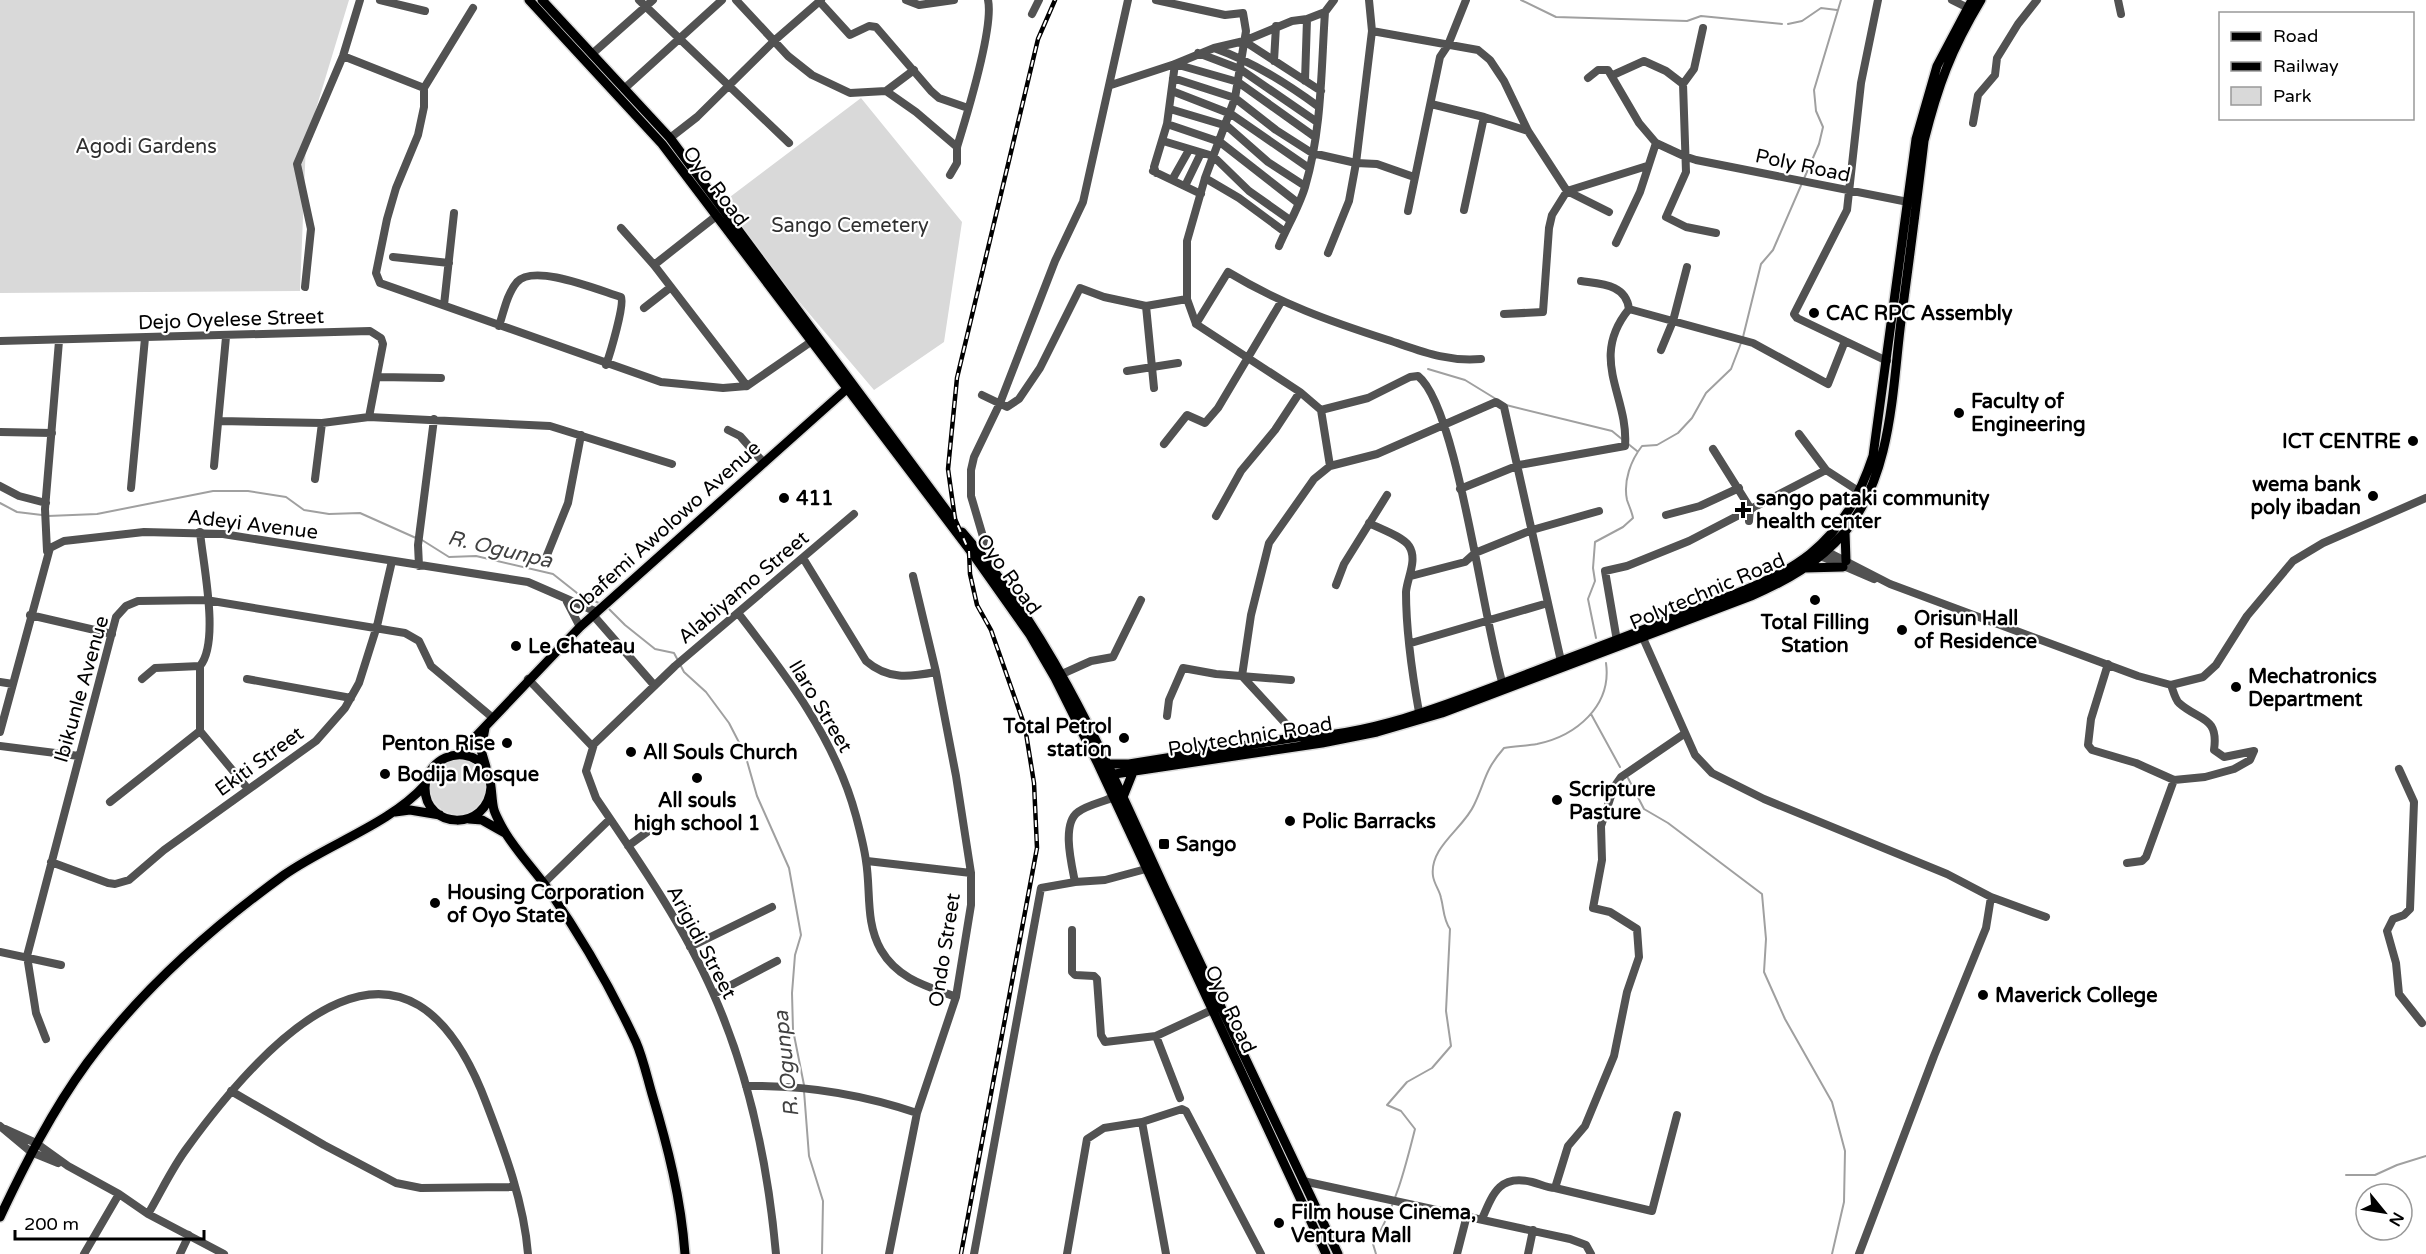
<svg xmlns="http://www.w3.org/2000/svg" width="2426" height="1254" viewBox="0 0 2426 1254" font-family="'Varela Round',sans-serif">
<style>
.green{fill:#d9d9d9}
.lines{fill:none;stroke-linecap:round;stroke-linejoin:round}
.stream{stroke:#a0a0a0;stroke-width:2}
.major-casing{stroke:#dbdbdb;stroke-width:12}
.minor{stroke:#525252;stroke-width:8}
.major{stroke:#000;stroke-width:9}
.rail-casing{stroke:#000;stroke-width:4.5}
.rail{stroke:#fff;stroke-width:2;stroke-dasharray:7;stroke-linecap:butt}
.poi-dot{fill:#000;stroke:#fff;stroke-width:2}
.labels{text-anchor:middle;stroke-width:4.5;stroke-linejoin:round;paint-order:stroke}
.park-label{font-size:20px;fill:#303030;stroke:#fff}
.street-label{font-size:20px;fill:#000;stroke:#fff}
.poi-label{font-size:20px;font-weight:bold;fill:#000;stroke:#fff;text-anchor:start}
.water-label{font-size:21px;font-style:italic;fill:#414141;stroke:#fff}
</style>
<rect width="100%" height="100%" fill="#fff"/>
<path class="green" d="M0,0H349L306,142L300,291L0,293Z
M861,98L962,222L944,342L874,390L718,206Z
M430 787a28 28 0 1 1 56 0a28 28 0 1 1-56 0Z"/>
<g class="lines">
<path class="stream" d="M1521,0L1556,17L1687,21L1701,16L1782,24
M1788,24L1802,21L1821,8L1837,10
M1743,337L1761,264L1773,250L1819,144L1823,127L1816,111L1814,90L1841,0
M1428,369L1465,380L1496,399
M1506,405L1612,431L1623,440
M1627,443L1637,451
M0,503L17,512L42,515
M48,516L97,514L213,491H248L286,497L304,510L329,514L360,513L416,538
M422,540L449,557L476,556L553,574L577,593L601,604
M606,606L625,625L655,649L674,653L684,672L706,692L729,723L745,754L757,796L789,868L801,935L795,955L792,993L793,1030L804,1085
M1596,638L1588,599L1595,581L1593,568L1595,542L1623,527L1633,518C1632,512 1629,506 1627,500C1623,481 1631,460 1642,446L1657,445L1678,433L1692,418L1706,393L1731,369L1741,343
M1591,714L1620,767
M1628,778L1644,809L1668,823L1762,894L1766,939L1764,972L1785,1019L1832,1102L1845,1151L1844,1202L1832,1254
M804,1091L809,1156L823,1201L822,1254
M2346,1175H2375L2397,1165L2426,1156
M1376,1254L1373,1244C1395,1208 1405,1169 1415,1129L1401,1111L1387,1105L1407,1082L1432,1068L1451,1046L1446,1011L1450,929C1443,919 1444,909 1441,898C1440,891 1434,884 1433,876C1429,847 1464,828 1474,805C1486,780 1484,771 1504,748C1515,746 1526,746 1537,744C1576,736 1612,706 1606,663"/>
<defs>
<path id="major" d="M529,0L662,144L972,553L1030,635L1055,678L1098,764L1326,1254
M542,0L670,138L952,518
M962,532C1055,637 1109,767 1167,893C1224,1014 1281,1133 1338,1254
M1845,532L1846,561
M1805,568L1843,567
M485,728L481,750L486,767
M459,754L580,627L850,386
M1104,764H1129L1298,737C1374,736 1459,700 1530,673C1578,654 1627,637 1675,617C1720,599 1772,584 1810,554C1843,527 1860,495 1873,456L1916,139L1937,66L1972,0
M1108,775L1322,743L1377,732L1442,713L1751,596C1786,581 1818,563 1844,533C1892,476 1892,392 1901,321C1909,261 1917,201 1924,141C1938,85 1951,50 1981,0
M491,787C488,832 425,830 425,788C426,760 460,744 481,763C494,776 490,794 494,810C496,816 499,821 502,827C514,849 533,868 548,889C582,938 611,988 636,1042C643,1058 647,1077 652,1094C668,1147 681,1199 685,1254
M1123,797L1133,772
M395,812L410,810L440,815
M469,819L482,820L505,833
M0,1217C25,1164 52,1111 87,1063C141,990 211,928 284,875C328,844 390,824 425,785"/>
</defs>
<use href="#major" class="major-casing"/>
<path class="minor" d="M380,0L425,11
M639,0L789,143
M736,0L788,56L812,75L850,93L886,91L916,112L957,147
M906,0L919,5L954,0
M1156,0L1225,15L1243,13L1246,31L1235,98L1205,178L1187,241V299L1196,324L1300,392L1321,410L1330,466
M1878,0L1861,83L1847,210L1794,314L1797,318L1887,361
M1952,0L1972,10
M2118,0L2121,14
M820,2L850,35L869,26L876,27L931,91L939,98L968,108
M473,8L424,88V107L418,135L396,188L387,219L376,273L380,283L661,382L723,388L747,386L815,339
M1032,14L1039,0
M1703,28L1694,69L1683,84L1686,172L1666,217L1686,227L1716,233
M1372,31L1478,50L1490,60L1504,81L1528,131L1567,191L1609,212
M1244,41L1321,91
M1214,48C1253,62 1286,83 1319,107
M1198,53L1240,69L1317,122
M592,54L653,0
M343,56L424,88
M1274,61L1276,26
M1613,75L1644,61L1666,71L1683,84
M1173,78L1235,98L1276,130L1312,153L1356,163L1377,164L1414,177
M1588,78L1598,70H1608L1639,123L1656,143L1684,156L1696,160L1913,203
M1305,81L1307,19
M1111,85L1175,64L1214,48L1244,41L1292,21L1307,19L1325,12L1334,0
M625,88L722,0
M886,91L914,70
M1172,91L1231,114L1309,168
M1431,104L1484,117L1528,131
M1170,109L1227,126L1268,162L1305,186
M1973,123L1978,95L1995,75L1997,58L2018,24L2037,0
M1167,124L1220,142L1298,203
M670,138L697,117L775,40L821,0
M1163,141L1213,156L1249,191L1290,220
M1153,171L1201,194
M1156,173L1154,167L1167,124L1175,64L1238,82L1315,137
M950,175L957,163V147C966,118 994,27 988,0
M1205,178L1239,198L1285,232
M1172,180L1189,150
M1185,186L1201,153
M1464,210L1484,117
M1408,211L1440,57L1448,45L1466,0
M621,228L654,265L747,386
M1616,243L1640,192L1656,143
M1279,246C1287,227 1299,207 1305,187C1322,130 1321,70 1325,12
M1328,253L1349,201L1356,163L1372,31L1369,0
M393,257L449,263
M654,265L715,217
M1581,281C1601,284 1626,284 1629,309
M305,287L311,229L297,164L343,56L360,0
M444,305L454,213
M1146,306L1154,388
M644,308L671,287
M1629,309L1753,343L1828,384L1845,341
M1504,314L1543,312L1549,228L1552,215L1567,191L1647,166
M1196,324L1228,272C1281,304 1329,321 1388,340C1421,351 1446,362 1481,359
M499,326C504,311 507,294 517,282C534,263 598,290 621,297C625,304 610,354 606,365
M0,341L370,331L381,338L383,344L369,417
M1661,350L1673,321L1687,267
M1127,371L1178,363
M378,377L441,378
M982,395L1007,407L1019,399L1040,368L1080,288L1104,297L1146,306L1187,299
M1321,410L1368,398L1410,377L1418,376C1458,407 1484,629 1504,688
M220,421L322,423L369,417L550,426L672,464
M728,430L740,436L764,463
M0,432L52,433
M1799,434L1826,470L1863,494
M1164,444L1187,415L1205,423L1218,408L1281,302
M1713,449L1750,508L1749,521
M214,466L226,337
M315,479L322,423
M0,486L19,496L46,503
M131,488L145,338
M1460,489L1519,465L1625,446C1629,396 1588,359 1629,309
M1666,515L1700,506L1739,488
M1216,516L1241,471L1275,430L1300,392
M1369,523C1380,529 1402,536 1409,546C1418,560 1407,578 1406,592C1406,631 1412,673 1419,712
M200,532C203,564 220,642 200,666V731L248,789
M1822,549L1890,584L2138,676L2171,685L2203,677L2216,665L2247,616L2293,561L2323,543L2426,498
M47,551L45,509L59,341
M1816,554L1874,579
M974,555L982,549L984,540L971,496V470L974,457L1000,403L1055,261L1083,202L1128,0
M803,558L866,661C888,680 909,677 936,672
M545,560L568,503L581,435
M419,566L418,545L434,419
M1411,576L1465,562L1475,553L1532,530L1599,511
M1336,585L1344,564L1387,495
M567,602L580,627
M738,613C786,675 835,738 856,816C860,831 864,846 866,861C871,891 865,922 881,950C898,979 926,986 956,997
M30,615L112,634
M593,615L654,685
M1643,638L1695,755L1712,773L1764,799L1947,874L1991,897L2046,917
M1617,641L1605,571L1627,566L1689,541L1826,470
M1411,643L1548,603
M2108,664L2091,719L2088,745L2092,750L2136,763L2174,780L2205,777L2234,769L2250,760L2254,751L2224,757L2214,750C2219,716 2199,721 2179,703C2175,699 2173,690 2171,685
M1062,674L1091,661L1113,657L1141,600
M142,679L155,668L200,666
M247,679L351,698
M528,679L593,747
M0,682L13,684
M1167,716L1169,700L1183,668L1216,674L1291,680
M0,732L50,548L64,541L144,532L223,534L528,582L597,612
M1298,737L1242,676L1251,615L1269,543L1314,479L1330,466L1377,454L1496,402L1504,407L1561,661
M0,746L79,756
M2399,769L2414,802L2410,909L2404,915L2393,919L2387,931L2396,963L2399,994L2422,1023
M1114,797C1103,802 1087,805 1078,812C1061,824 1072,866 1075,882L1105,880L1146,869
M110,802L200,731
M628,846L654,827
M867,861L971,873
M51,862L108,883L115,884L129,880L164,850L316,741L345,708L359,683L377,626L392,561
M2127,863L2142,861L2146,857L2174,780
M544,883L610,819
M1072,930V972L1075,975L1094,976L1097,979L1101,1035L1105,1042L1156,1036L1212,1010
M690,947L772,907
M0,952L61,965
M714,994L777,961
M1156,1036L1180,1098
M46,1039L36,1013L27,956L116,617L126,606L138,601L206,600L405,633L419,641L431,666L493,718
M746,1086C805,1085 861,1094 917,1113
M231,1091L324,1145L396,1183L421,1188L515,1187
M0,1126L31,1152L58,1163
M5,1129L36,1143L68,1166L119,1194L148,1214L224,1254
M1303,1181L1570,1239L1586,1245L1591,1254
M1555,1188L1652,1211L1677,1115
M148,1214C161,1192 172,1168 187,1148C272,1031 408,892 487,1105C505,1152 524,1203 528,1254
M1482,1219C1493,1193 1500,1174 1532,1182C1540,1184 1547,1188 1555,1188L1568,1146L1585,1126L1614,1056L1627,992L1639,957L1637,929L1610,912L1593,908L1602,860L1601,826L1614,787L1621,777L1684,734
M84,1254L119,1194
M180,1254L189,1235
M776,1254C768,1166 749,1074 713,993C683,924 638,860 596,798L586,771L594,744L675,666L854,514
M889,1254L917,1113L956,997L971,905V873L956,776L936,672L913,576
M974,1254L1041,888L1075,882
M1067,1254L1087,1139L1104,1128L1142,1122
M1166,1254L1142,1122L1182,1109L1186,1111L1261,1254
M1457,1254L1467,1215
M1528,1254L1533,1230
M1859,1254L1934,1056L1986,928L1991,897"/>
<use href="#major" class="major"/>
<defs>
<path id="rail" d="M961,1254L1037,848L1034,783L1025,727L991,630L977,605L970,574L969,551L955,519L948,469L957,378L1038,39L1055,0"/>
</defs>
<use href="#rail" class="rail-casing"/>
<use href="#rail" class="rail"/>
</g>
<g class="poi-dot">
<circle cx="1814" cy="313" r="6"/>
<circle cx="1959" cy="413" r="6"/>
<circle cx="2413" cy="441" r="6"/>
<circle cx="2373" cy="496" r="6"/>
<circle cx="784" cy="498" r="6"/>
<path d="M1740 501h6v6h6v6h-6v6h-6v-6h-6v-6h6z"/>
<circle cx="1815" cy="600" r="6"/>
<circle cx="1902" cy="630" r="6"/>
<circle cx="516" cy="646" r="6"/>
<circle cx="2236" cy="687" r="6"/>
<circle cx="1124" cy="738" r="6"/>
<circle cx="507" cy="743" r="6"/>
<circle cx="631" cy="752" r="6"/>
<circle cx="385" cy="774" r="6"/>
<circle cx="697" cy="778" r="6"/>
<circle cx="1557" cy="800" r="6"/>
<circle cx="1290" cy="821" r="6"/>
<rect x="1158" y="838" width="12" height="12" rx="3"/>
<circle cx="435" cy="903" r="6"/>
<circle cx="1983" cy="995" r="6"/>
<circle cx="1279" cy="1223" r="6"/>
</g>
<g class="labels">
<g class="park-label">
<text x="146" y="153">Agodi Gardens</text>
<text x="850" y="232">Sango Cemetery</text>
</g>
<g class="street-label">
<text transform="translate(1803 165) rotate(12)" y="7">Poly Road</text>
<text transform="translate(716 186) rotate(53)" y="7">Oyo Road</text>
<text transform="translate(231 319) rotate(-2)" y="7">Dejo Oyelese Street</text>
<text transform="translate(253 524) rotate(7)" y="7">Adeyi Avenue</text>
<text transform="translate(664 528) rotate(-42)" y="7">Obafemi Awolowo Avenue</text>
<text transform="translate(1009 574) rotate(54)" y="7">Oyo Road</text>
<text transform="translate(743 587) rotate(-40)" y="7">Alabiyamo Street</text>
<text transform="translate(1707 591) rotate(-23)" y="7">Polytechnic Road</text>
<text transform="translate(81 689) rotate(-74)" y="7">Ibikunle Avenue</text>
<text transform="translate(821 706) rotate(59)" y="7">Ilaro Street</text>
<text transform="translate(1250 736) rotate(-9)" y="7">Polytechnic Road</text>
<text transform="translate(259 761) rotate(-36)" y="7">Ekiti Street</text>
<text transform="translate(702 942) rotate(62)" y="7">Arigidi Street</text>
<text transform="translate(944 950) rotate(-81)" y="7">Ondo Street</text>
<text transform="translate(1231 1009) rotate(65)" y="7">Oyo Road</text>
</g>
<g class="poi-label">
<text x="1826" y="320">CAC RPC Assembly</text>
<text x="1971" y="408">Faculty of<tspan x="1971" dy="23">Engineering</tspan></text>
<text x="2401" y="448" text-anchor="end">ICT CENTRE</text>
<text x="2361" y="491" text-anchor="end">wema bank<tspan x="2361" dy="23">poly ibadan</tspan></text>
<text x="796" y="505">411</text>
<text x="1756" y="505">sango pataki community<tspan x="1756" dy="23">health center</tspan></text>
<text x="1914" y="625">Orisun Hall<tspan x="1914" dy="23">of Residence</tspan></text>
<text x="1815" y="629" text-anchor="middle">Total Filling<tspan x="1815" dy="23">Station</tspan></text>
<text x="528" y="653">Le Chateau</text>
<text x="2248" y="683">Mechatronics<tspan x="2248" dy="23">Department</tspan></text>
<text x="1112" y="733" text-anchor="end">Total Petrol<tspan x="1112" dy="23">station</tspan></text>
<text x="495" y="750" text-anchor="end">Penton Rise</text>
<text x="643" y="759">All Souls Church</text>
<text x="397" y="781">Bodija Mosque</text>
<text x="1569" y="796">Scripture<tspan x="1569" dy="23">Pasture</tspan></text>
<text x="697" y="807" text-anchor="middle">All souls<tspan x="697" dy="23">high school 1</tspan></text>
<text x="1302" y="828">Polic Barracks</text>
<text x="1176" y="851">Sango</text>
<text x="447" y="899">Housing Corporation<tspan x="447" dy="23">of Oyo State</tspan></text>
<text x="1995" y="1002">Maverick College</text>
<text x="1291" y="1219">Film house Cinema,<tspan x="1291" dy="23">Ventura Mall</tspan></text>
</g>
<g class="water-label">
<text transform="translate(500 549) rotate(13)" y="7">R. Ogunpa</text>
<text transform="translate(786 1064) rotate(-96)" y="7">R. Ogunpa</text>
</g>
</g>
<rect x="2219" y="12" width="195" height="108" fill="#ffffff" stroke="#999999" stroke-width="1.5"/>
<rect x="2231" y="32" width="30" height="9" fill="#000000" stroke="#999999" stroke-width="1.5"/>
<text x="2273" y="42" font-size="18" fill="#000000">Road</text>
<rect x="2231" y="62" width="30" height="9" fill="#000000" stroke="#999999" stroke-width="1.5"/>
<text x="2273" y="72" font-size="18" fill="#000000">Railway</text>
<rect x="2231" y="87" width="30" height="18" fill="#d9d9d9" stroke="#999999" stroke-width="1.5"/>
<text x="2273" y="102" font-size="18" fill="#000000">Park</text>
<g transform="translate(2384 1212) rotate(120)"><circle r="28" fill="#ffffff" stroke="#999999" stroke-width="1.5"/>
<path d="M0-4.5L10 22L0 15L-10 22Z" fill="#000000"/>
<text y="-9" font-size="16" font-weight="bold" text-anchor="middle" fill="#000000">N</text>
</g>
<path d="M15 1230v9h189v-9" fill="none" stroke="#000000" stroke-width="3"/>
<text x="24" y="1230" font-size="18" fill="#000000" stroke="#ffffff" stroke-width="4.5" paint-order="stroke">200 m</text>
</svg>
